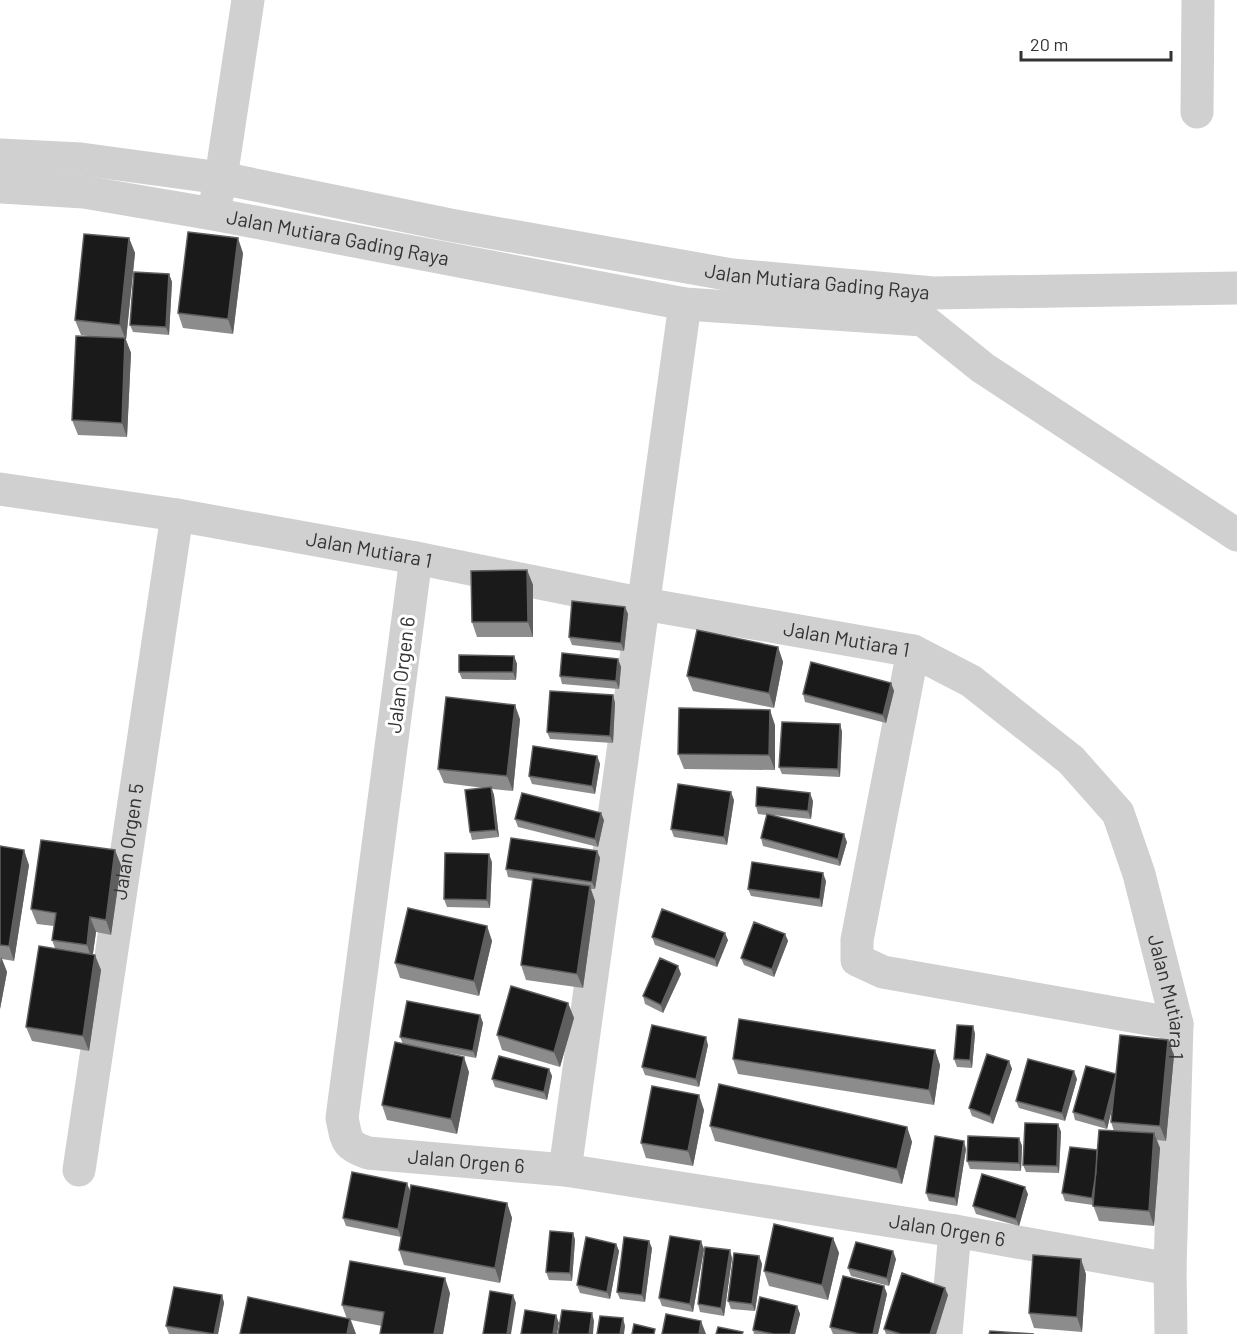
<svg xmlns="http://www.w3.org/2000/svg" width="1237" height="1334" viewBox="0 0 1237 1334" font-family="Barlow,sans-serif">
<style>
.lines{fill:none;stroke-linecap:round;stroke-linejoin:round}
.street{stroke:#d0d0d0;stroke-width:33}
.wall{fill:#8c8c8c}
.shaded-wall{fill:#5f5f5f}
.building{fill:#1a1a1a;stroke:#5f5f5f;stroke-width:1.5}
.labels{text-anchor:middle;stroke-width:6;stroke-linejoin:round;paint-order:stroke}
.street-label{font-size:20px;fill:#333;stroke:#fff}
</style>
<rect width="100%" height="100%" fill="#fff"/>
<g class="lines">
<g class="street">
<path d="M1197,112L1198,0"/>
<path id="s1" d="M0,155L81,159L221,178L450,225L732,275L933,293L1237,288"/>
<path id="s2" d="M0,187L84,192L213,214L685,304L923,320"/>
<path d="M216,200L221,178L248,0"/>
<path d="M923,320L983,368L1237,535"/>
<path id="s3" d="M0,489L177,515L416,558L644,604L913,651L971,681L1071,760L1118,813L1139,874L1177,1024L1170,1269L1171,1334"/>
<path id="s4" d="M416,558L342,1118C347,1141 345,1145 368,1153L565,1170L955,1231L1170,1269"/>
<path d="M913,651L857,940V960L883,972L1177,1024"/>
<path id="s5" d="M79,1170L177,515"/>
<path d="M565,1170L685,304"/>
<path d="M946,1334L955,1231"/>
</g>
</g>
<path class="wall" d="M129,238L135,253L126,340L131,353L127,437L78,435L72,420L96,337L81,335L75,320Z
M243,253L233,334L183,328L178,313Z
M169,274L172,282L169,335L133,332L130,325Z
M527,570L533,585V637H477L472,622Z
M625,607L628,614L624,651L572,645L569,637Z
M778,647L783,662L774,708L693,691L687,676Z
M514,656L517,664L516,680L462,679L459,672Z
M618,659L621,667L619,689L562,684L560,676Z
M891,683L894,691L886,723L805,702L803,694Z
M613,695L615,703L613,743L550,739L547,732Z
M520,719L513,791L492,789L494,795L499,837L472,840L470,832L484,788L444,783L438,769Z
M840,724L842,732L840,777L782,774L779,767Z
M775,725V770L684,769L678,754Z
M597,756L600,764L595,794L532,784L529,776Z
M734,800L727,845L674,837L671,829Z
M813,801L811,819L772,815L847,842L840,866L763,846L761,838L767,815L758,814L756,806Z
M515,819L604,820L598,847L518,827Z
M0,846L29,865L14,961L2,959L7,972L0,1009Z
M597,851L600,858L595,889H590L595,901L583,988L526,980L521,965L533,881L508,877L506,869Z
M492,862L490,908L447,907L444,899Z
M121,865L111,935L96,932L93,954L101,970L89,1051L32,1041L26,1027L55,948L52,940L54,926L37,924L31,909Z
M826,881L822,907L751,896L748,889Z
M487,926L492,941L479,996L400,978L395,963Z
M785,934L788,941L774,977L744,965L741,958Z
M652,937L728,940L717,967L655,945Z
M681,974L663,1013L645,1004L643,996Z
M568,1003L574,1018L560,1067L502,1050L497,1035Z
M480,1015L483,1023L476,1058L422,1048L469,1072L457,1134L387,1120L382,1105L403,1044L400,1037Z
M973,1026L975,1034L972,1068L957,1067L954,1059Z
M1168,1040L1174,1055L1166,1141L1157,1140L1160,1148L1154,1226L1099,1221L1093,1205L1065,1201L1062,1193L1114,1131L1111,1122L1112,1107L1107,1129L1075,1120L1073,1112L1116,1074Z
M708,1045L699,1087L645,1075L642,1067Z
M935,1050L940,1065L934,1105L738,1074L733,1059Z
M1009,1061L1012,1069L993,1124L972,1116L969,1108Z
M549,1069L552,1076L547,1100L495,1087L492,1079Z
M1077,1079L1065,1121L1019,1108L1016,1101Z
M704,1110L693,1166L646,1158L641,1143Z
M1058,1124L1061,1132L1059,1173L1026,1172L1023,1165Z
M710,1126L907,1127L912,1142L902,1184L715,1141Z
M1019,1138L1022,1146L1021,1171L970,1169L967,1161Z
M966,1149L957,1206L929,1201L926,1193Z
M410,1190L507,1203L512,1218L500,1283L404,1265L399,1250L401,1237L346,1226L343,1218Z
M1028,1194L1019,1226L976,1214L973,1206Z
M573,1233L575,1240L572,1281L549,1280L546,1272Z
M833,1238L839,1253L828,1300L769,1286L764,1271Z
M616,1244L619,1251L610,1299L580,1293L577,1285Z
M652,1248L645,1302L620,1299L617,1292Z
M704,1249L693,1312L662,1306L659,1298Z
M759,1256L762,1264L755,1311L731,1309L728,1301Z
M732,1258L724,1316L700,1312L698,1304Z
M896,1259L889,1286L851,1276L848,1268Z
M1086,1274L1082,1332L1034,1328L1029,1313Z
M884,1286L887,1294L878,1334H833L830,1327Z
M450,1293L443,1334H380L382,1326L351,1320L356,1334L347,1319L342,1305Z
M222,1295L224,1303L218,1334H169L166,1326Z
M948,1295L936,1334H886L884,1329Z
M797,1306L800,1314L795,1334H754L753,1330Z"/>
<path class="shaded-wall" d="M129,238L135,253L126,340L131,353L127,437L122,423L125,338L120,325Z
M238,238L243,253L233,334L228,319Z
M169,274L172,282L169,335L166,327Z
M527,570L533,585V637L528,622Z
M625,607L628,614L624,651L621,643Z
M778,647L783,662L774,708L769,693Z
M514,656L517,664L516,680L513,672Z
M618,659L621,667L619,689L616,681Z
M891,683L894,691L886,723L883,715Z
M613,695L615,703L613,743L610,736Z
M515,705L520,719L513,791L507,776Z
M770,710L775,725V770L769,755Z
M840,724L842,732L840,777L838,769Z
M597,756L600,764L595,794L592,786Z
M491,787L494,795L499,837L496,830Z
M731,792L734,800L727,845L724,837Z
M810,793L813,801L811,819L808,811Z
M601,813L604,820L598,847L595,839Z
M844,834L847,842L840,866L838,859Z
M24,850L29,865L14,961L9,946Z
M115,850L121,865L111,935L106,920Z
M597,851L600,858L595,889L592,882Z
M489,854L492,862L490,908L487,900Z
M823,873L826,881L822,907L820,899Z
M590,886L595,901L583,988L577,974Z
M90,917L96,932L92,960L87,945Z
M487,926L492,941L479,996L474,981Z
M725,933L728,940L717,967L715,959Z
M785,934L788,941L774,977L772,969Z
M95,955L101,970L89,1051L83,1036Z
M1,957L7,972L0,1009V964Z
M678,966L681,974L663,1013L661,1005Z
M568,1003L574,1018L560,1067L554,1052Z
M480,1015L483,1023L476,1058L473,1051Z
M973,1026L975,1034L972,1068L970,1060Z
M706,1037L708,1045L699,1087L696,1079Z
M1168,1040L1174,1055L1166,1141L1160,1126Z
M935,1050L940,1065L934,1105L929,1090Z
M464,1057L469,1072L457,1134L451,1119Z
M1009,1061L1012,1069L993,1124L990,1116Z
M549,1069L552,1076L547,1100L544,1092Z
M1074,1071L1077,1079L1065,1121L1062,1113Z
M1116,1074L1119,1082L1107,1129L1104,1121Z
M699,1095L704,1110L693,1166L688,1151Z
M1058,1124L1061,1132L1059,1173L1057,1166Z
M907,1127L912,1142L902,1184L897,1169Z
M1154,1133L1160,1148L1154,1226L1149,1211Z
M1019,1138L1022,1146L1021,1171L1019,1163Z
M964,1141L966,1149L957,1206L955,1198Z
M1099,1151L1094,1206L1092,1198Z
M407,1183L410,1191L401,1237L398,1229Z
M1025,1187L1028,1194L1019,1226L1016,1219Z
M507,1203L512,1218L500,1283L495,1268Z
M573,1233L575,1240L572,1281L570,1273Z
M833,1238L839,1253L828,1300L822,1285Z
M649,1241L652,1248L645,1302L642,1295Z
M701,1241L704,1249L693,1312L690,1304Z
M616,1244L619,1251L610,1299L607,1292Z
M730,1250L732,1258L724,1316L721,1308Z
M893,1251L896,1259L889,1286L887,1278Z
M759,1256L762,1264L755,1311L752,1304Z
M1081,1259L1086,1274L1082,1332L1077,1317Z
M445,1278L450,1293L443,1334H434Z
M884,1286L887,1294L878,1334H873Z
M945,1288L948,1295L936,1334H930Z
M222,1295L224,1303L218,1334H214Z
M513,1295L516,1303L511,1334H507Z
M797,1306L800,1314L795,1334H790Z
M592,1313L594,1321L593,1334H589Z
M556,1315L559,1323L557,1334H553Z
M623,1318L625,1326L624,1334H620Z
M350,1319L356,1334H347Z
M701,1321L706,1334H699Z"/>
<path class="building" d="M188,232L238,238L228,319L178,313Z
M84,234L129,238L120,325L75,320Z
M134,272L169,274L166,327L130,325Z
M76,336L125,338L122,423L72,420Z
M527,570L528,622H472L471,571Z
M572,601L625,607L621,643L569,637Z
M697,630L778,647L769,693L687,676Z
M562,653L618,659L616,681L560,676Z
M459,655L514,656L513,672H459Z
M811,662L891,683L883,715L803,694Z
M550,691L613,695L610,736L547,732Z
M446,697L515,705L507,776L438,769Z
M679,708L770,710L769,755L678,754Z
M782,722L840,724L838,769L779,767Z
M533,746L597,756L592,786L529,776Z
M678,784L731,792L724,837L671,829Z
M491,787L496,830L470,832L465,790Z
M757,787L810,793L808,811L756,806Z
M522,793L601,813L595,839L515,819Z
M767,814L844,834L838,859L761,838Z
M511,838L597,851L592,882L506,869Z
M41,840L115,850L106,920L90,917L87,945L52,940L56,913L31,909Z
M0,846L24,850L9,946L0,945Z
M445,853L489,854L487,900L444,899Z
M752,862L823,873L820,899L748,889Z
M533,878L590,886L577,974L521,965Z
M408,908L487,926L474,981L395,963Z
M662,909L725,933L715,959L652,937Z
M754,922L785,934L772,969L741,958Z
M39,946L95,955L83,1036L26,1027Z
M660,958L678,966L661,1005L643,996Z
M511,986L568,1003L554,1052L497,1035Z
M407,1001L480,1015L473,1051L400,1037Z
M739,1019L935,1050L929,1090L733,1059Z
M652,1025L706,1037L696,1079L642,1067Z
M957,1025L973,1026L970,1060L954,1059Z
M1120,1035L1168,1040L1160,1126L1111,1122Z
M395,1042L464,1057L451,1119L382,1105Z
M987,1054L1009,1061L990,1116L969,1108Z
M499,1056L549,1069L544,1092L492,1079Z
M1028,1059L1074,1071L1062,1113L1016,1101Z
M1086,1066L1116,1074L1104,1121L1073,1112Z
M719,1084L907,1127L897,1169L710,1126Z
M652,1086L699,1095L688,1151L641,1143Z
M1025,1123L1058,1124L1057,1166L1023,1165Z
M1099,1130L1154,1133L1149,1211L1093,1206Z
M935,1136L964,1141L955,1198L926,1193Z
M968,1136L1019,1138V1163L967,1161Z
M1070,1147L1097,1150L1096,1173L1092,1198L1062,1193Z
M352,1172L407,1183L398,1229L343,1218Z
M982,1174L1025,1187L1016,1219L973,1206Z
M411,1185L507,1203L495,1268L399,1250Z
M774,1224L833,1238L822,1285L764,1271Z
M550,1231L573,1233L570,1273L546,1272Z
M670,1236L701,1241L690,1304L659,1298Z
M586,1237L616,1244L607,1292L577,1285Z
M624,1237L649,1241L642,1295L617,1292Z
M856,1242L893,1251L887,1278L848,1268Z
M705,1247L730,1250L721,1308L698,1304Z
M734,1253L759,1256L752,1304L728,1301Z
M1033,1255L1081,1259L1077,1317L1029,1313Z
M350,1261L445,1278L434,1334H380L384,1312L342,1305Z
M902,1273L945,1288L930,1334H901L884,1329Z
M843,1276L884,1286L873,1334H860L830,1327Z
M174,1287L222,1295L214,1334L166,1326Z
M490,1291L513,1295L507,1334H483Z
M248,1297L350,1319L347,1334H240Z
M760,1297L797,1306L790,1334H774L753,1330Z
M525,1310L556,1315L553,1334H521Z
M562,1310L592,1313L589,1334H558Z
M666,1314L701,1321L699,1334H662Z
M600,1316L623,1318L620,1334H597Z
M634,1324L655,1329L654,1334H632Z
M718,1327L743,1332L742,1334H716Z
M990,1331L1034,1334H989Z"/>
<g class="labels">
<g class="street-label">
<text dy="7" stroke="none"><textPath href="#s2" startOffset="342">Jalan Mutiara Gading Raya</textPath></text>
<text dy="7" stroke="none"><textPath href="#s1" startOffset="828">Jalan Mutiara Gading Raya</textPath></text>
<text dy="7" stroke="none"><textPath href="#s3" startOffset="374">Jalan Mutiara 1</textPath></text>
<text dy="7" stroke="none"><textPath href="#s3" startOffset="860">Jalan Mutiara 1</textPath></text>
<text transform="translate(401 675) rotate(-83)" y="7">Jalan Orgen 6</text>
<text dy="7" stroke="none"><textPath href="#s5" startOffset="332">Jalan Orgen 5</textPath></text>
<text dy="7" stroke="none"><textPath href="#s3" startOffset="1382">Jalan Mutiara 1</textPath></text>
<text dy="7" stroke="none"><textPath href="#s4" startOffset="711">Jalan Orgen 6</textPath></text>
<text dy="7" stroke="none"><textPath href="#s4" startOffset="1197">Jalan Orgen 6</textPath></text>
</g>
</g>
<path d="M1021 51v9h150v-9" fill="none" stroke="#333333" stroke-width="3"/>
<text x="1030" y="51" font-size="18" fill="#333333" stroke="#ffffff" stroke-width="4.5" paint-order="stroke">20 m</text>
</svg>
